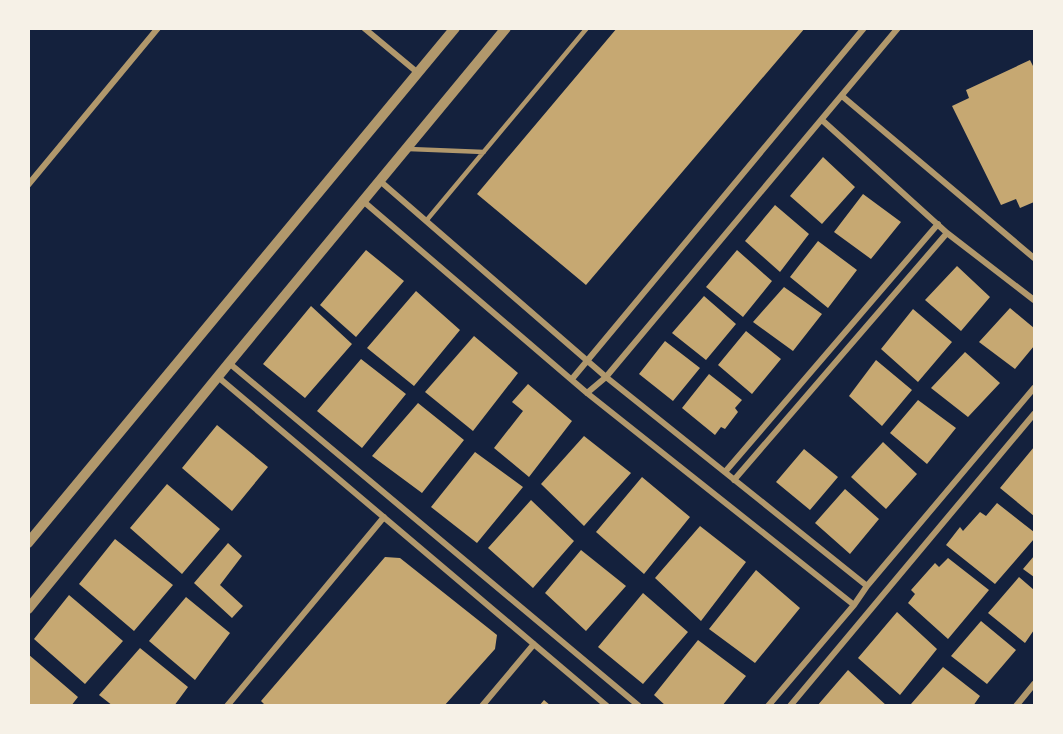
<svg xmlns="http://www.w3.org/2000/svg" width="1063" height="734" viewBox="0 0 1063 734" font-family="Roboto,sans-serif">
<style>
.building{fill:#c6a872}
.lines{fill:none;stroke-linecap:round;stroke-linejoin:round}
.service{stroke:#b1986c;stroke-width:4.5}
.minor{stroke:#b1986c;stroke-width:6}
.tertiary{stroke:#b1986c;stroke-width:10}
</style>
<rect width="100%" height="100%" fill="#14213d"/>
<path class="building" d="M617,28H805L586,285L477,194Z
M1030,60L1034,68V202L1020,208L1016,199L1001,205L952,106L969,98L966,90Z
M823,157L855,187L822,224L790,196Z
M863,194L901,222L871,259L834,232Z
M775,205L809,234L780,272L745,241Z
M818,241L857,270L828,308L790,277Z
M366,250L404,281L356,337L320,305Z
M737,250L772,281L743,317L706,287Z
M957,266L990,297L961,331L925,300Z
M784,287L822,314L793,351L753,322Z
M416,291L460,330L414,386L367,348Z
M704,296L736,324L706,360L672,333Z
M311,306L352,344L305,398L263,364Z
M1010,308L1034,328V346L1015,369L979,342Z
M913,309L952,342L918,382L881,349Z
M746,331L781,359L752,394L718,365Z
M474,336L518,373L473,431L425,392Z
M665,341L700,368L673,401L639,374Z
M965,352L1000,383L968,417L931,388Z
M361,359L406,394L362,448L317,411Z
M876,360L912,390L882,426L849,396Z
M709,374L742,400L735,408L738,412L725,429L721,427L715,435L682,408Z
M528,384L572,421L529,477L494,448L523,411L512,402Z
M918,400L956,428L927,464L890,433Z
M418,403L464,440L422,493L372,456Z
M217,425L268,467L232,511L182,468Z
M584,436L631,473L584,526L541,484Z
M883,442L917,474L886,509L851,477Z
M1034,447V516L1000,488Z
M804,449L838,477L810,510L776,482Z
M475,452L523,487L477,543L431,507Z
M642,477L690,517L644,574L596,532Z
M167,484L220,529L182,574L130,528Z
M845,489L879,519L850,554L815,523Z
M531,500L574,541L533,588L488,548Z
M997,503L1034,532V539L995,584L946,545L960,527L963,531L980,512L986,516Z
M700,526L746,562L701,621L655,578Z
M115,539L173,585L134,631L79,584Z
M228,543L242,556L220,585L243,606L232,618L194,583Z
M581,550L626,586L586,631L545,593Z
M1034,556V577L1023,569Z
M385,557L400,558L497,635L495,649L444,706H266L261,701Z
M948,558L989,590L948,639L908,603L915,594L911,590L935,563L939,567Z
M756,570L800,608L755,663L709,629Z
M1019,577L1034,590V630L1025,643L988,613Z
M643,593L688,632L643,684L598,647Z
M69,595L123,641L85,684L34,639Z
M186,597L230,633L195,680L149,641Z
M897,612L937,649L900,695L858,658Z
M981,621L1016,650L987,684L951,656Z
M698,640L746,676L722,706H666L654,695Z
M140,648L188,687L174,706H113L99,695Z
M28,654L78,697L71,706H28Z
M943,667L980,696L973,706H913L911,704Z
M848,670L887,706H817Z
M544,700L551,706H539Z"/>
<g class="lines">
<path class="service" d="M409,149L484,152
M426,221L587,28"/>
<path class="minor" d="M364,28L418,73
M842,96L1034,258
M822,120L947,233L1034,300
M380,181L606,377L867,586
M28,185L158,28
M363,201L587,393L854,605
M229,363L639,706
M218,377L607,706
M572,379L864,28
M587,393L606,377L898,28
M725,472L938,224
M734,480L947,233
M227,706L384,517
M482,706L534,644
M768,706L854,605L867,586L1034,388
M790,706L1034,414
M1016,706L1034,684"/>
<path class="tertiary" d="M28,543L455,28
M28,609L229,363L506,28"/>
</g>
<rect width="1063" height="734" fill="none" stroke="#f6f1e7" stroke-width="60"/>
</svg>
